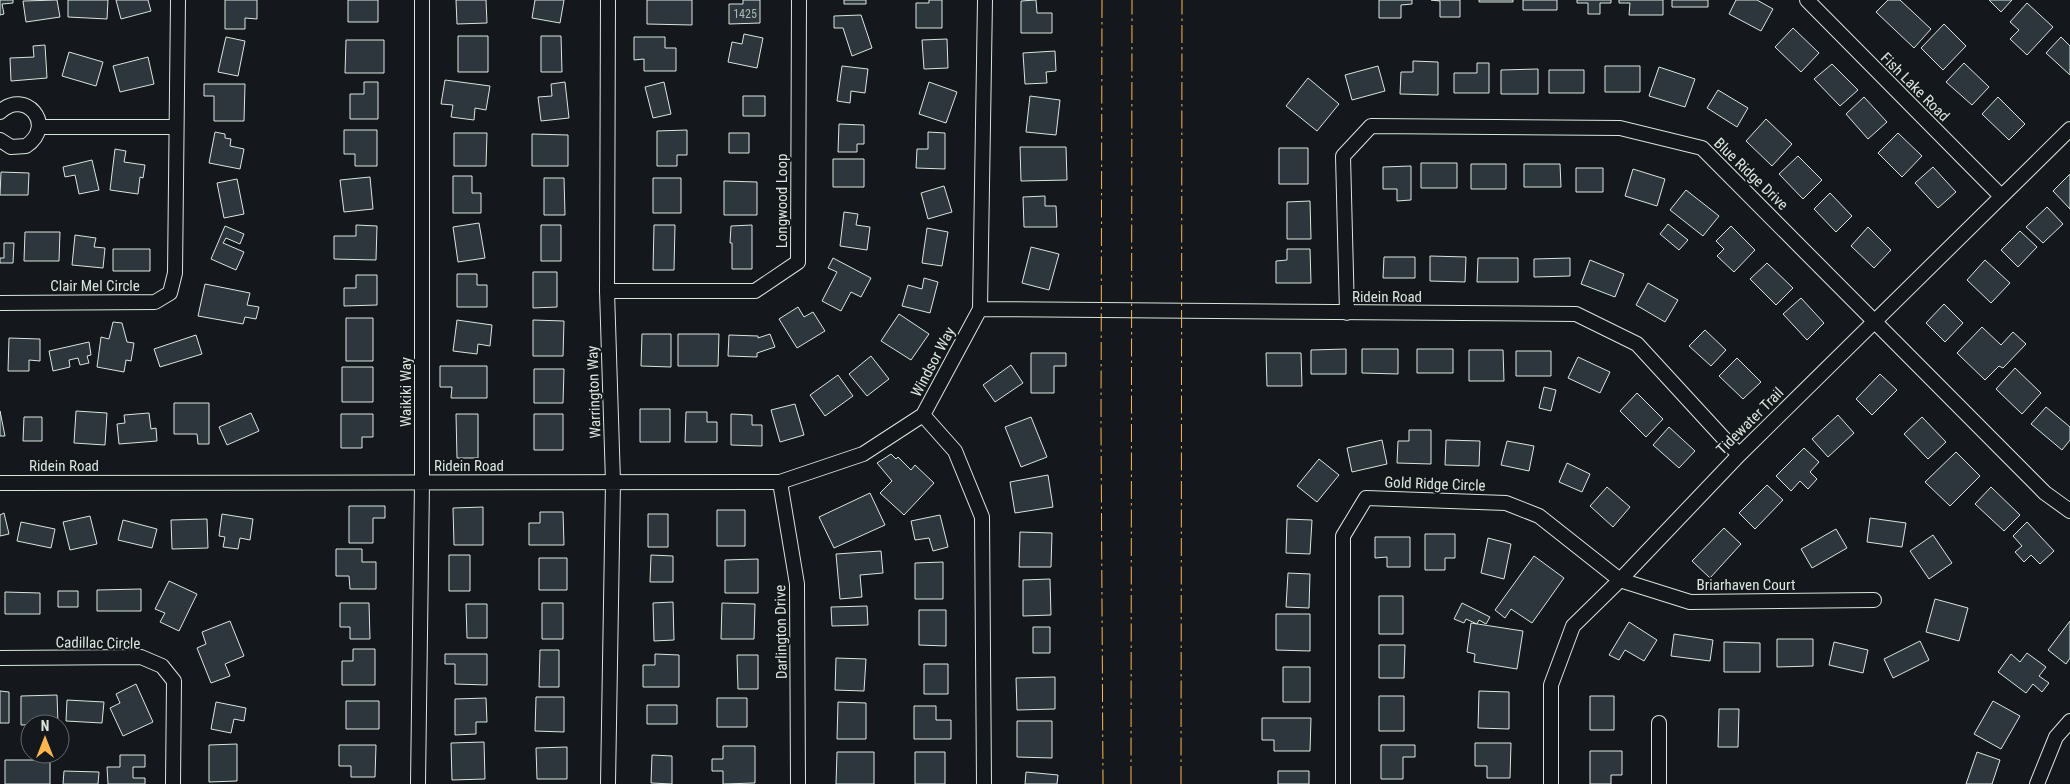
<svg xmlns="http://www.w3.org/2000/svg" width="2070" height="784" viewBox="0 0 2070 784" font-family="'Roboto Condensed',sans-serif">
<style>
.building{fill:#2c363c;stroke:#d8e6dc}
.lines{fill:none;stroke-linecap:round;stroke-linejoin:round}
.minor-casing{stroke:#d8e6dc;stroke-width:16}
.minor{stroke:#14181c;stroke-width:14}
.power{stroke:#ffb74d;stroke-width:1;stroke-dasharray:18 4 2.5 4;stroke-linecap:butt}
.labels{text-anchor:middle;stroke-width:4;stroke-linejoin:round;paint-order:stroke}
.number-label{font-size:12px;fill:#adbab4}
.street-label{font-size:15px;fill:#d8e6dc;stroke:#14181c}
</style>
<rect width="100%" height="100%" fill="#14181c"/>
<path class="building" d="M0,0H13V3L2,4L4,14L0,15Z
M57,0L60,17L26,22L23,1Z
M68,0H108L107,19L68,17Z
M116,0H148L151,11L121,19Z
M225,0H257V19L245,18V29H225Z
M348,0H378V22H348Z
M456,0H486L487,23L457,24Z
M535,0H564L560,23L532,18Z
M647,0H692V25L647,24Z
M743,0H760V23L729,24V4H743Z
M844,0H866V4H844Z
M929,0H942V28H916V3H929Z
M1036,0L1037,13H1052V33H1021V1Z
M1379,0H1412V4L1401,5V18H1379Z
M1431,0H1460V17H1440V1Z
M1479,0H1513V2H1479Z
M1523,0H1557V10H1523Z
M1577,0H1611V3H1600V14H1588V3H1577Z
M1619,0H1663V15H1629L1630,3H1619Z
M1672,0H1708V7H1672Z
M1736,0H1757L1773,9L1761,31L1729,14Z
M1888,0H1900L1931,29L1914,48L1876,12Z
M1989,0H2012L2001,12Z
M2027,3L2053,27L2027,55L2010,39L2019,30L2010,22Z
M861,15L872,48L852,56L843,28H834V16Z
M1944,24L1966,46L1943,70L1921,48Z
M1793,28L1819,53L1801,72L1775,47Z
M744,34L763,38L757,68L728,62L732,42L742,44Z
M458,36H488V72H458Z
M541,36H561L562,72H541Z
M226,37L245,41L238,76L218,72Z
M634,37H665V48H676V71H644V59L634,60Z
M2061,37L2070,46V75L2046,53Z
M947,39L948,68L924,69L922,40Z
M346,40H384V73H345Z
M45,45L47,78L11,81L10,58L34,57L33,46Z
M1055,51L1056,71L1046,72L1047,83L1025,84L1023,53Z
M69,52L103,62L96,86L62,76Z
M148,57L154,84L120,92L113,66Z
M1413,61L1438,62V95L1400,94L1401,72H1413Z
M1477,63H1489V93H1454V73H1477Z
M1964,63L1989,87L1972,105L1946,82Z
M1832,64L1858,90L1840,106L1814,79Z
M842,66L868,69L865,93L851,91L850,103L837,101Z
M1378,66L1385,91L1352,100L1345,75Z
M1605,66H1640V92H1605Z
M1659,67L1695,79L1685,107L1649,96Z
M1538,69V94H1501V70Z
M1549,70H1584V93H1549Z
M1308,78L1339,104L1317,131L1286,106Z
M445,80L490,86L486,110L475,108L474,120L451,117L453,105L441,104Z
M364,82H378V119H350V94H364Z
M565,82L569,118L541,121L538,97L552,96L551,84Z
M664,82L671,114L653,118L645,87Z
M929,82L957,92L946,123L919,114Z
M204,84H245L244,121H214V96H204Z
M1718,90L1748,108L1737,127L1707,108Z
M743,96H765V116H743Z
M1030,96L1060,100L1056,135L1026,132Z
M1864,97L1887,122L1868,139L1846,114Z
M1998,97L2025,124L2009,140L1982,114Z
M1766,119L1792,144L1772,166L1746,141Z
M839,124L864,125V144H857V152H838Z
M344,130H377V166H355V154H344Z
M687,130V155H677V166H657V131Z
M215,132L225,134V138L231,139L230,146L244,149L240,169L209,163Z
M928,132L945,133V169L916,168L917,149H928Z
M454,133H487L486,166H454Z
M729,133H749V153H729Z
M1898,133L1922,156L1902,177L1878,153Z
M532,134L568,135V166H532Z
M1020,147H1066L1067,180L1021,181Z
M1279,148H1308V184H1279Z
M115,149L126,151L124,162L145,165L143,178L140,177L138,194L110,190Z
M1798,156L1822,180L1803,199L1779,174Z
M833,159H864V187H833Z
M92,160L99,190L79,194L75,175L65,177L63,167Z
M1421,163H1457V188H1421Z
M1471,164H1506V189H1471Z
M1524,164H1560L1561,187H1524Z
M1411,166V200L1397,201V189H1383V167Z
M1933,167L1956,192L1938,208L1915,183Z
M1576,168H1603V192H1576Z
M1633,169L1665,179L1657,206L1625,196Z
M1,172L29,173L28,195H0Z
M2070,174V209L2053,191Z
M453,176H472V193H481V213H453Z
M370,177L373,209L344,212L340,180Z
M544,178H564L565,215H544Z
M653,178H681V213H653Z
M237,179L244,214L224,218L217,183Z
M724,181L757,182V215H724Z
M944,186L952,212L928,219L921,193Z
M1686,190L1719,216L1703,236L1670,210Z
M1830,193L1852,216L1836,232L1814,209Z
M1045,196V206H1056L1057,227H1024L1023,197Z
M1310,201L1311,239H1287V202Z
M2047,207L2063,224L2043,243L2026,227Z
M844,212L858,214L856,225L870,227L867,250L840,246Z
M479,223L485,258L458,262L453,227Z
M1668,224L1688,240L1679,250L1660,234Z
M356,225L377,226L376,260L334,259V236H356Z
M541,225H561V261H541Z
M654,225H675L674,270H653Z
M752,225V269H732V243H730L731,226Z
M225,226L244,234L240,244L226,238L223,243L244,252L236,270L211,259Z
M1731,226L1755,250L1734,272L1717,256L1724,249L1716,241Z
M1868,227L1891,250L1874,268L1851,246Z
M927,228L948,232L942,266L922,263Z
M2020,231L2037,247L2018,267L2001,250Z
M25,232H60L59,261H24Z
M75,235L96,238L94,247L105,248L103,268L72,265Z
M4,243H14L13,263H0V258H4Z
M1031,247L1059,254L1049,290L1022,283Z
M113,249H150V271H113Z
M1287,249H1310L1311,283H1276V261L1287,260Z
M1430,256L1466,257L1465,282L1430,281Z
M1384,257H1415V278H1383Z
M833,258L871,278L861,297L851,292L841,311L822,301L837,272L828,268Z
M1478,258H1518V282H1477Z
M1570,258V276L1534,277V259Z
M1590,260L1624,274L1615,297L1581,284Z
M1985,260L2010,283L1991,303L1967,280Z
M1767,263L1793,288L1776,305L1750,279Z
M533,272H557V307L533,308Z
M457,274H477V285H487V307H457Z
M356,275H377V305L344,306V288H356Z
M924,278L938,282L930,313L902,306L908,285L922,289Z
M1648,283L1678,300L1665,322L1636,305Z
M205,284L250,293L247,305L259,307L256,319L245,317L243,324L198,316Z
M1801,298L1824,323L1807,340L1783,314Z
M1944,304L1963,323L1945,342L1926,323Z
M798,307L804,317L813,312L825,331L797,348L779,319Z
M899,314L929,334L911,360L881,341Z
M346,318H373V361H346Z
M457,320L492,325L490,346L478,344L477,354L453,351Z
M533,320L564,321L563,356H533Z
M113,322L122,323L127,342L134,343L131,361L126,360L124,372L97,367L101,337L109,339Z
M1982,327L2001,345L2013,332L2026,344L2003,368L1999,366L1985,380L1957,353Z
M1705,330L1726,350L1711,366L1689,346Z
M642,334H671V367L641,366Z
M678,334H719L718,366H678Z
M770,334L775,347L757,353V357L728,356L729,335L758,336V338Z
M196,335L202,354L160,367L154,349Z
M9,338L40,339V361L29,360V371H8Z
M89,342L91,355L87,356L89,363L80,365L78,358L69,360L70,367L53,371L49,351Z
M1346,349V374H1311V350Z
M1362,349H1398V374L1362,373Z
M1417,349H1453V373H1417Z
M1469,350H1503L1504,381H1469Z
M1516,351H1551V376H1516Z
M1031,353H1066V366H1054V393H1031Z
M1266,353H1301L1302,386H1267Z
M871,356L889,379L867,396L849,374Z
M1578,357L1610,372L1600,393L1568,378Z
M1737,358L1761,382L1743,399L1719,376Z
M1011,365L1023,383L995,402L983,385Z
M440,366H487V398H451L452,387H440Z
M342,367H373V402H342Z
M2015,368L2041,393L2022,414L1996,389Z
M534,369H564L563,403H534Z
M1880,374L1897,390L1872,415L1856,399Z
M838,375L853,396L825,416L810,395Z
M1544,387L1556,390L1551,411L1539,408Z
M1637,393L1663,419L1646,437L1620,411Z
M174,403H209V444H198L197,434H174Z
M795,404L804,435L780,442L771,410Z
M2046,407L2070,427V440L2062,450L2031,424Z
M640,409H670V442H640Z
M0,411L5,436H0Z
M76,411L107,413L105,445L74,443Z
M686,412H707V422H717V442H685Z
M149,413L151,429L156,428L157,441L119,444L117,424L125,423L124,415Z
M251,413L259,431L227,445L219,427Z
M341,414H373V437H362V448H341Z
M456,414H478V458H457Z
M534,414H563V450H534Z
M731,414L752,415V425H762V446L731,445Z
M1838,415L1854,433L1828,457L1812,439Z
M24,417H42V441H23Z
M1031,417L1047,457L1021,467L1005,427Z
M1922,417L1946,442L1928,459L1904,434Z
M1669,427L1695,451L1679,468L1653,445Z
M1409,430H1431V464L1397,463L1398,441H1409Z
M1382,440L1387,464L1352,472L1347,448Z
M1446,440L1480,441L1479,466L1445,465Z
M1507,441L1534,446L1529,471L1501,465Z
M1804,448L1819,462L1810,472L1817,479L1808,489L1800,481L1791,491L1776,476Z
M1956,452L1980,476L1950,506L1925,482Z
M891,454L896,459L898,457L911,470L915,465L934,483L904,515L880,493L892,481L877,463Z
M1319,459L1339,475L1317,502L1297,486Z
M1567,463L1590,474L1582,492L1559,482Z
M1048,475L1053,507L1015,513L1010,482Z
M1767,485L1783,500L1755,529L1739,513Z
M1607,487L1630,507L1613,527L1590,506Z
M1991,487L2020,515L2004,531L1975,504Z
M870,493L885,525L834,548L819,517Z
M349,506H385V518H373V543H349Z
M483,507V545H454L453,508Z
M717,510H745V546H717Z
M540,512H563L564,545H529V523H540Z
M4,513L9,534L0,536V515Z
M222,514L253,519L250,540L240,538L238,549L223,547L225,537L219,536Z
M648,514H668V547H648Z
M940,515L948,547L933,551L929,538L915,540L911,521Z
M90,516L97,544L70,550L63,522Z
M1870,518L1906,523L1902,547L1867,542Z
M207,519L208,548L172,549L171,520Z
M1287,519L1312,520L1310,554L1286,553Z
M123,520L157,529L152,548L118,540Z
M21,522L55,529L51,548L17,541Z
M2027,522L2054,551L2040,564L2031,555L2024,562L2015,552L2022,546L2013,536Z
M1724,528L1741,544L1710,578L1692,561Z
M1836,529L1847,548L1812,568L1801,549Z
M1020,532L1052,533L1051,567H1019Z
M1425,534H1455V558H1445V570H1425Z
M1933,535L1952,563L1929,579L1910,551Z
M1375,537H1410V567H1387V557L1375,558Z
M1488,538L1511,544L1504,579L1481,573Z
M336,549H362V562H376V589H350L349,576H336Z
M881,551L883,573L860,575L862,597L840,599L836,554Z
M449,555H470V591H449Z
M651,555L673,556V582H650Z
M1534,556L1564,578L1532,623L1511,609L1505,618L1495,610Z
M539,558H567V590H539Z
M758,559V593H725V560Z
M943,562V599H915V563Z
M1288,573L1310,574L1309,608L1286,607Z
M1050,579L1051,615L1023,616V580Z
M169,581L197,594L179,631L160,622L165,613L155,609Z
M141,589V611H97V590Z
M58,591H78V607H58Z
M5,592L40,593V614H5Z
M1379,596H1403V634H1379Z
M1935,599L1968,608L1959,641L1926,632Z
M673,602L674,640L654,641L653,603Z
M340,603H369L370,639H350V627H340Z
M542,603H563V639H542Z
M722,603L755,604L754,639H721Z
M1462,603L1490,617L1486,624L1479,620L1477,624L1466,619L1464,623L1454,619Z
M466,604H487V638H467Z
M867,606L868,625L832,626L831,607Z
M919,610H946V646L919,645Z
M1276,614H1310V651L1276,650Z
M230,621L244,656L225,664L230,676L211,683L197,648L206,644L202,632Z
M2070,621V658L2066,664L2048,650Z
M1629,622L1657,640L1644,661L1625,650L1619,660L1609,655Z
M1471,623L1523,631L1517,669L1474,662L1475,654L1467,652Z
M1033,627H1050V653H1033Z
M1674,634L1713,640L1710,661L1671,656Z
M1777,639H1813V666L1777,667Z
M1920,641L1929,660L1893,678L1884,659Z
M1724,642L1760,643V672H1724Z
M1834,642L1868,650L1863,673L1829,665Z
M1379,645H1405L1404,678H1379Z
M353,649H375V685H342V661H353Z
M540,650H559V687H539Z
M2027,653L2046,667L2039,676L2049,683L2042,692L2033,684L2026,693L1998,672L2011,654L2020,662Z
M445,654H487V685L455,684V664H445Z
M655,654L679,655V687H643V665H655Z
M737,655H758V689H738Z
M836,658L866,659L864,691L835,690Z
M924,664H948V694H924Z
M1283,667H1310V702H1283Z
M1055,677V709L1017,710L1016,678Z
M136,684L153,722L123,736L110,708L120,703L116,694Z
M0,691L9,692V723H0Z
M1479,691L1509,692V729L1478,728Z
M57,695L58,724L21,725V696Z
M1379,696H1404V731H1379Z
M1590,696H1614V730H1590Z
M536,697H564V732L535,731Z
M486,698L487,722H476V734L455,735V699Z
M717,698H747V727H717Z
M67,700L104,702L102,723L66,721Z
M346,701H379V729H346Z
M1993,701L2020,716L2001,749L1974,734Z
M216,702L246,708L244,721L234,719L231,733L211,729Z
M838,702L866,703V739H837Z
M647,705H677V724H647Z
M914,706H936V720H951V739H914Z
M1719,709H1739L1738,747H1718Z
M1262,718H1311L1310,751H1274V740H1262Z
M1017,721H1052V758L1017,757Z
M484,742L485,779L452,780L451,743Z
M1475,743H1511L1510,778H1487V766H1475Z
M237,744V781L209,782V745Z
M339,745H376L375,777H351V766H339Z
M1381,745H1415V757H1403V779H1381Z
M723,746H755V783L723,784V771H712V759H723Z
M567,747V779H537L536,748Z
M1590,751H1622V775H1611V784H1590Z
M837,752H874V784H836Z
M915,752H945V784H915Z
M1977,752L2000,760L1992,784H1966Z
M120,755H145V767H133V778H145V784H108L107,767H120Z
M652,755L672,756V784L651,783Z
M5,760H50V784H5Z
M64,771L99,772L98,784H63Z
M1278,771H1309V784H1278Z
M1026,772L1058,775L1057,784H1025Z"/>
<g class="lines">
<defs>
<path id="minor" d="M1807,0L2001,196
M0,112C25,88 57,125 26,146L11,147L0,140
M40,127H176
M607,291H755L798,262L799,0
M0,303L155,302L170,293L175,273L178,0
M980,309L1576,314L1637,344L1739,455
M1347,313L1343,156L1371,126L1620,128L1702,148L2045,493L2070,511
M923,415L955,451L982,517L984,784
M780,482L797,584L798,784
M0,483L780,482L863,454L923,415L980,309L985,0
M0,658L141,657L162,666L174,681L173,784
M1659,723V784
M418,784L422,483V0
M608,784L613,482L607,291L608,0
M1343,784V536L1366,498L1506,503L1539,516L1620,580L1690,602L1874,600
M1551,784V685L1573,626L1620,580L1739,455L2070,129
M2037,784L2056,737L2070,721"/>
</defs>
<use href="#minor" class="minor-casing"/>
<use href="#minor" class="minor"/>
<path class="power" d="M1102,0L1101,425L1103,784
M1131,784L1132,0
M1181,784L1182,0"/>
</g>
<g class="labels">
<g class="number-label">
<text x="745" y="18">1425</text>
</g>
<g class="street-label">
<text transform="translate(1915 87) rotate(45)" y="5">Fish Lake Road</text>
<text transform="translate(1751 174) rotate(44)" y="5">Blue Ridge Drive</text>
<text transform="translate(782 201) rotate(-90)" y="5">Longwood Loop</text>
<text x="95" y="291">Clair Mel Circle</text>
<text x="1387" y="302">Ridein Road</text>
<text transform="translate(933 362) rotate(-62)" y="5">Windsor Way</text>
<text transform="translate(406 392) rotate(-90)" y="5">Waikiki Way</text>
<text transform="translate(594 392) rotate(-92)" y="5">Warrington Way</text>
<text transform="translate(1750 421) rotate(-45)" y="5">Tidewater Trail</text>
<text x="64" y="471">Ridein Road</text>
<text x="469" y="471">Ridein Road</text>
<text transform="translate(1435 484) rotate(2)" y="5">Gold Ridge Circle</text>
<text x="1746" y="590">Briarhaven Court</text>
<text transform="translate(781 632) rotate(-91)" y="5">Darlington Drive</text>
<text transform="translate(98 643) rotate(1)" y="5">Cadillac Circle</text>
</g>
</g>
<g transform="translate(45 739)"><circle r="24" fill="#14181c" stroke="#626a69"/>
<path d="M0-4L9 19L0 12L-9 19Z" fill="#ffb74d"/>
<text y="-8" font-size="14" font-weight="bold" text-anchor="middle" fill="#d8e6dc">N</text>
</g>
</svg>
